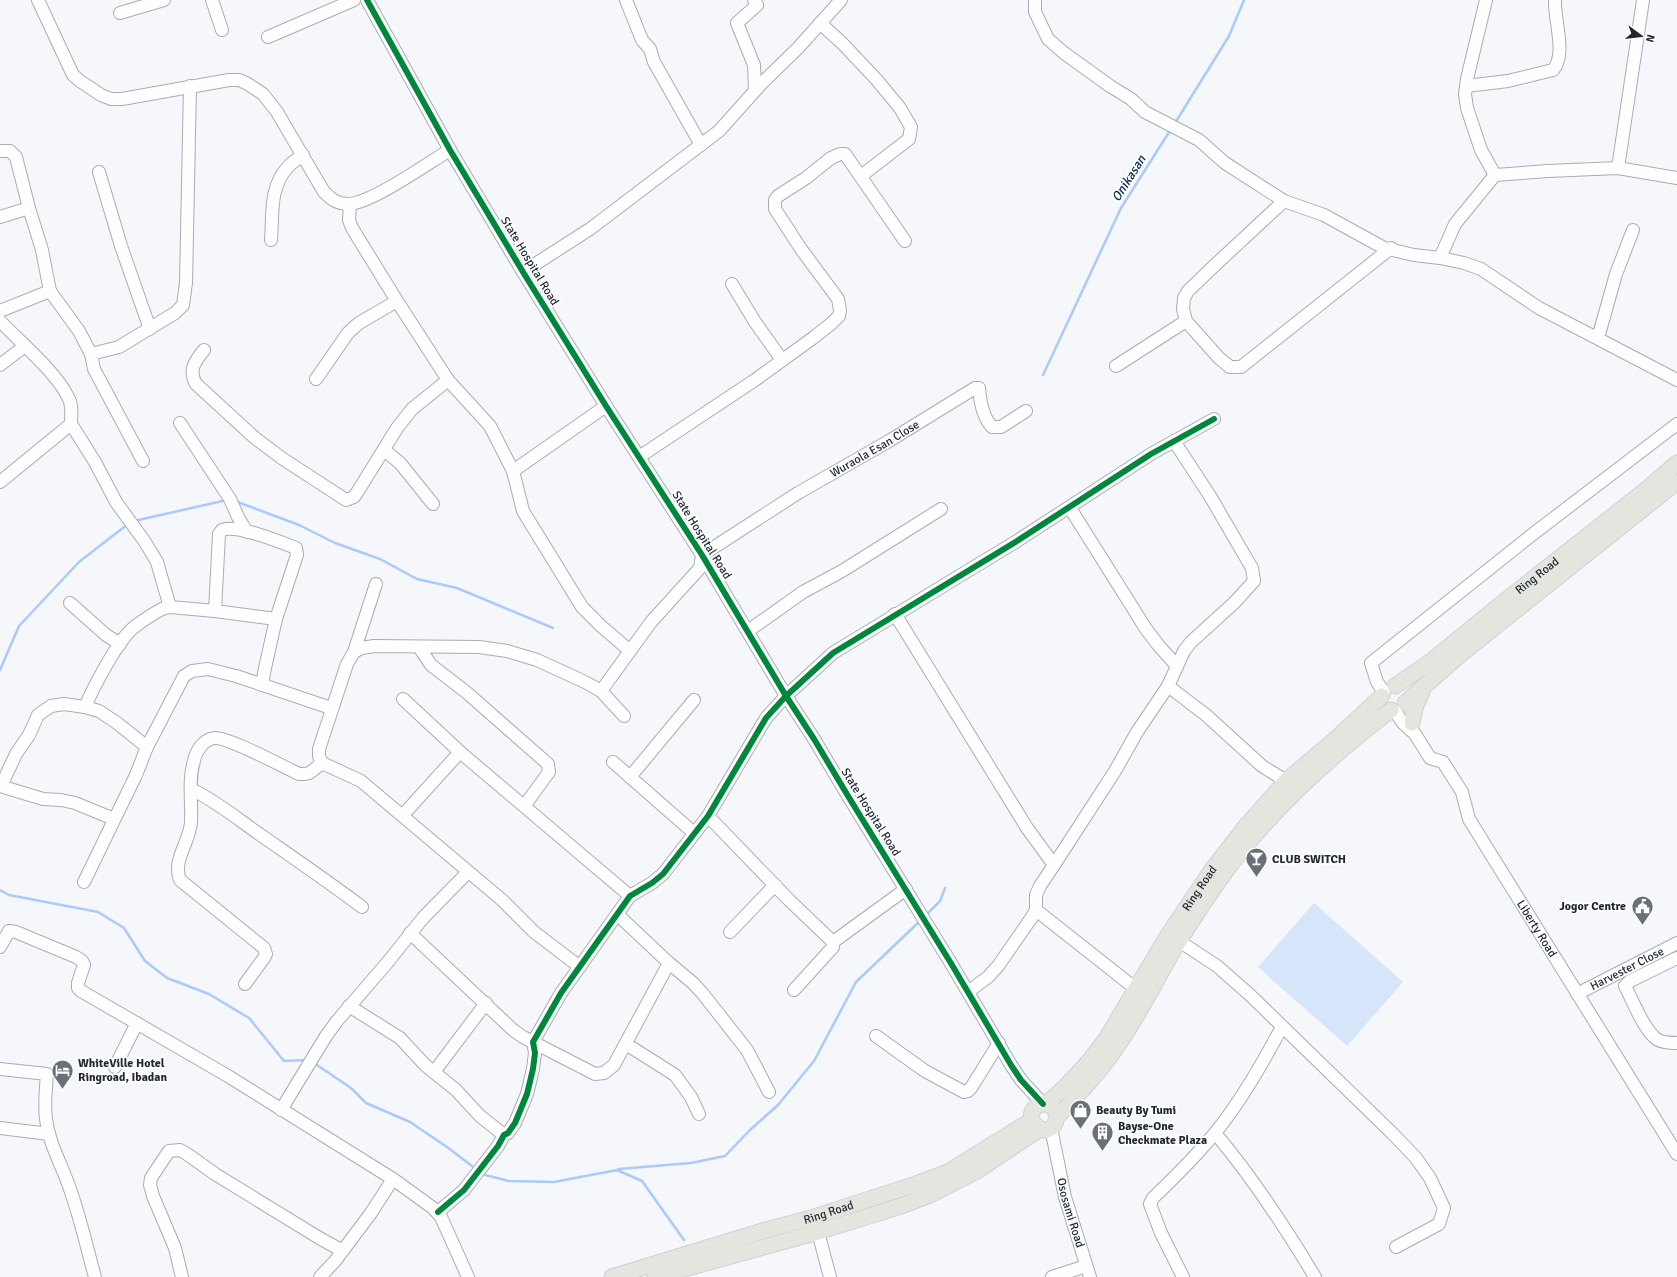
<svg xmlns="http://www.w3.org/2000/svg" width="1677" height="1277" viewBox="0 0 1677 1277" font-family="Signika,sans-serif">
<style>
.green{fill:#d6e5fa}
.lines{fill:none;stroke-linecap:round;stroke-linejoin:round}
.stream{stroke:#aacbfa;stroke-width:2.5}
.minor-casing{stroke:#a8adb3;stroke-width:14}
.major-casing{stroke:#ced1d4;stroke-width:17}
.minor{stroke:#fefefe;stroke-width:12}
.major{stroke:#e5e5df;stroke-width:15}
.cycleway-casing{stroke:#fff;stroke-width:8}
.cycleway{stroke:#00873e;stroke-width:6}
.labels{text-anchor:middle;stroke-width:3.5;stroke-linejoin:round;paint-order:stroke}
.street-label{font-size:12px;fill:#1f2732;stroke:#fff}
.poi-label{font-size:12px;font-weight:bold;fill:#1f2732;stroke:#fff;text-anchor:start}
.water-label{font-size:13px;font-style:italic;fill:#002961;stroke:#fff}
</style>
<rect width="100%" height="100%" fill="#f5f7fa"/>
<path class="green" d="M1314,903L1403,982L1347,1046L1258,967Z"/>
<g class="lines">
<path class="stream" d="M1175,123L1229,36L1244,0
M1043,375L1121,208L1171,129
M235,501L299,525L335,543L380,559L417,579L457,588L553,628
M134,521L227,500
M0,670L19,626L79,562L128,524
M0,890L9,895L98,912L124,928L145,961L167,978L209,994L249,1018L284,1061L306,1060
M926,915L940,901L945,888
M314,1063L351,1088L366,1103L410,1122L447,1147L476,1169
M619,1169L691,1163L725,1156L750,1130L778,1105L814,1061L856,982L921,920
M481,1174L509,1181L554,1182L617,1170L642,1181L684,1240"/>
<defs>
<g id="minor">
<path d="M38,0L73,75L80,81L101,95L111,99H122L229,80H239L246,83L263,94L277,112L324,192C332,200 338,204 349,204C372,203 428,163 450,150"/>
<path d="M212,0L222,30"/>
<path d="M367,0L450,150L523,272L606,406L702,555L786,696L814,739L848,796L952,965L1011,1065L1021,1080L1043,1104"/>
<path d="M626,0L642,40L650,49L654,62L701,145"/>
<path d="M754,0L757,5L737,23L754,65L755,90"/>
<path d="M1035,0V12L1048,39L1064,53L1110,86L1131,99L1145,112L1199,140L1225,163L1284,201L1324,215L1384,248L1414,255L1440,258L1464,263L1481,269L1539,308L1677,380"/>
<path d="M1486,0L1467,79L1465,94L1467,108L1481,150L1495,175"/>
<path d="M120,13L164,0"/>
<path d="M820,23L842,43L876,79L900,108L911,127L909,139L861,176"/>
<path d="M268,37L354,0"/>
<path d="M1466,86L1508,81L1553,70C1567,54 1554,21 1555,0"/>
<path d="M0,151H10L16,157L29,208L42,250L50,291L79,331L91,354L94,369L143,461"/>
<path d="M1618,168L1643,0"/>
<path d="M99,172L121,246L150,329"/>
<path d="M1284,201L1215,265L1188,291L1184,298L1183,309L1186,321L1219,358L1230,367H1241L1391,248"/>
<path d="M350,204L349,220L352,228L397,301L448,380L490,426L513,471L523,511L582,607L601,626L630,651"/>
<path d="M0,217L29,208"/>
<path d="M271,240C273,215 269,187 288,167C292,162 298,159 303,155"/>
<path d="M1440,258L1455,224L1495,175L1548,171L1618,168L1677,178"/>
<path d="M523,272L590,229L719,131L762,83L798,48L841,0"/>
<path d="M732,284L755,322L782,360"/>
<path d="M0,311L50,291"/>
<path d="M0,321C20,342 56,372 68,397C73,405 71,415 71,424L0,482"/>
<path d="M1598,338L1616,274L1633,230"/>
<path d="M204,350C195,361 188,370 196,384L255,438L283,459L346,500L354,497L358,491L397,428L412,409L448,380"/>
<path d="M91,354L119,347L175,313L183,305L186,283L190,86"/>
<path d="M0,365L25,346"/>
<path d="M1116,366L1186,321"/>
<path d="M316,379L348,333L359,323L397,301"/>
<path d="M180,423L230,499L238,517L247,532"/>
<path d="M71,424L95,462L116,502L145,542L157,562L170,607"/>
<path d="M384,450L400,463L433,504"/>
<path d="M639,457L755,380L813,338L832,323L839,316L840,310L838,299L801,249L775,209V200L778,196L806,178L831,158L840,154H845L905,241"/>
<path d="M513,471L606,406"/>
<path d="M1070,508L1146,629L1159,646L1177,666"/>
<path d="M70,603L106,635L120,644"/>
<path d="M215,611L219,534L222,530C237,524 280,542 296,548L297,555L276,619L265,668L262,685"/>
<path d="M895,614L1027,828L1054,865"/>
<path d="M748,631L803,592L842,571L941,509"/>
<path d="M419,647L431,665L466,692L548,764L549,772L525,805"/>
<path d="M354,652L376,584"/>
<path d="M1168,686L1206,715L1262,766L1286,781"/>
<path id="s1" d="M601,691L651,622L700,568L702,555L798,493L889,441L975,388H979C980,402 983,417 992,427H1001L1026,411"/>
<path d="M1384,692L1377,682L1371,663L1533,534L1677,424"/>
<path d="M403,699L460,752L630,896"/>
<path d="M85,707C94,686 117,642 133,628C142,621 154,613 164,608L170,607L215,611L276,619"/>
<path id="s2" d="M1395,711L1402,722L1415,734L1430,758L1443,762L1462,792L1469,819L1677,1154"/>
<path d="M613,762L694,833"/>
<path d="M322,763L319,756V749L347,664L354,652L362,648L374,646L479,647L507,651L537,660L585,682L601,691L624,716"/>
<path d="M630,777L694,700"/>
<path d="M0,786L43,799L61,800L75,803L114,819"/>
<path d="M1,786L16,754L29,735L38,715L51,706L64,704L85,707L99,711L117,723L147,747"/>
<path d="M191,789C218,802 240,821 265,838C298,861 330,883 362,907"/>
<path d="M403,815L460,752"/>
<path d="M708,816L789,900L833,942"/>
<path d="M84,882L136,775L147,747L184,676L192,671L208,669L236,676L331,708"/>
<path d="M1036,910L1136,989"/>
<path d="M618,915L669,963L693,983L703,994L747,1050L769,1092"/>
<path d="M730,932L775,885"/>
<path d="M410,933L513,1030L523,1037L595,1074L604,1073L614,1065L669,963"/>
<path d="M1179,941L1217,966L1250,995L1393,1134L1416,1158L1430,1178L1444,1208L1439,1224L1396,1247"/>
<path d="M0,947L9,931L16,932L76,957L82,961L84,965L78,983V988L81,991L228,1076L393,1179L433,1208L441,1217L468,1277"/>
<path d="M1677,958L1630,981L1625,986C1633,1001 1644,1031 1658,1040C1664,1043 1671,1043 1677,1043"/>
<path d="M245,984L264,958L266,954L264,948L180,880C172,860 190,842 191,822C192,802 188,780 194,761C196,750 204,739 215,738C228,737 284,767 299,774C312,775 312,770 322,763L361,781L502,900L534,932L580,967"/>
<path d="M794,990L833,947V942L906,889"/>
<path d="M968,992L988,977L998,966L1032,917L1036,910V895L1040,886L1054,865L1115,771L1137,732L1168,686L1184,651L1191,642L1234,603L1254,581L1252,568L1249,563L1210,496L1174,441"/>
<path id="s3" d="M1577,994L1677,943"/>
<path d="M349,1006L400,1038L425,1065L456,1090L480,1116L504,1135"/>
<path d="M876,1036L925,1071L964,1092L968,1091L971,1088L999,1043"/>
<path d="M626,1044L675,1075L691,1097L699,1114"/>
<path d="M115,1067L137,1023"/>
<path d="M0,1069L47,1074C46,1089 44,1104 46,1119C49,1144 62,1165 70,1189C80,1217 87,1248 95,1277"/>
<path d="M434,1072L486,1003"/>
<path d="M281,1110L326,1036L337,1021L387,963L423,918L468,872"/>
<path d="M0,1128L49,1134"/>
<path id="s4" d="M1051,1128L1065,1197L1090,1277"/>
<path d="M1215,1133C1253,1178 1285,1227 1315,1277"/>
<path d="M438,1212L464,1190L498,1146L504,1135L508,1133L515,1123L527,1094L533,1069L535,1053L533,1042L561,993L630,896L652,883L663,874L708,816L766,718L786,696L833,653L1017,541L1151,454L1214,419"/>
<path d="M818,1232L830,1277"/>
<path d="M182,1277L175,1248L153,1196L150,1185L151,1178L169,1151L180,1150L187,1154L215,1174L321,1239L343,1251"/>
<path d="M320,1277L335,1261L371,1213L393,1179"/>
<path d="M1052,1277L1086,1266"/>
<path d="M1183,1277L1161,1233L1150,1204L1153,1198C1175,1177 1196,1156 1215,1133C1241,1101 1262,1064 1282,1027"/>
</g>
<g id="major">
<path id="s5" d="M1395,686L1430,662L1501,604L1647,489L1677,463"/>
<path d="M1405,703L1461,654L1677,482"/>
<path d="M1412,723L1415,708L1422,692"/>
<path id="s6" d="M1046,1104L1065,1087L1090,1060L1106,1039L1168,935L1211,871L1246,826L1286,781L1331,743L1382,696"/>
<path d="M1057,1117C1056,1108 1049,1101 1039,1105C1016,1117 1051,1147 1057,1117C1078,1095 1099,1073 1116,1048C1140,1014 1158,976 1179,941C1193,919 1208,896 1223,875C1269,812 1328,758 1391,710"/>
<path id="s7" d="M612,1277L766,1230L808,1219L916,1184L948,1172L1032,1120"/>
<path d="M655,1277L818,1232L898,1207L930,1195L977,1171L1040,1129"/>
</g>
</defs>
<use href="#minor" class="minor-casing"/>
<use href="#major" class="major-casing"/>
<use href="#minor" class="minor"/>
<use href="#major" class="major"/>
<defs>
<path id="cycleway" d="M367,0L450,150L523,272L606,406L702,555L786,696L814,739L848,796L952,965L1011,1065L1021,1080L1043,1104
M438,1212L464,1190L498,1146L504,1135L508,1133L515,1123L527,1094L533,1069L535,1053L533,1042L561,993L630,896L652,883L663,874L708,816L766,718L786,696L833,653L1017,541L1151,454L1214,419"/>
</defs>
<use href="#cycleway" class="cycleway-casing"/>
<use href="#cycleway" class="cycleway"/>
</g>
<defs>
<symbol id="bar-pin" viewBox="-11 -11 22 30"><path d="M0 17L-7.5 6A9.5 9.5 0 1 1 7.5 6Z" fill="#6a7078" stroke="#fff"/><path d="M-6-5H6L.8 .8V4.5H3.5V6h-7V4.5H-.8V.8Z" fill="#fff"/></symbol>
<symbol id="civic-pin" viewBox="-11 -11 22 30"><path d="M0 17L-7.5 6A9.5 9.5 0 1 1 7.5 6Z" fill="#6a7078" stroke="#fff"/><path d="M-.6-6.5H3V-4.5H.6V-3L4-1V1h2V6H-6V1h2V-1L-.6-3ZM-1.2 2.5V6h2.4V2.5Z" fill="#fff"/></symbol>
<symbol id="hotel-pin" viewBox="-11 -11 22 30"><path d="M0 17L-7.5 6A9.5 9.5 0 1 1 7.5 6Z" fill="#6a7078" stroke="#fff"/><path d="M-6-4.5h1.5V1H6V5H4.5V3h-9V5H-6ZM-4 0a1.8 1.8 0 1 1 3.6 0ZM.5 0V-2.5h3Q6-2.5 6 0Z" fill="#fff"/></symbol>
<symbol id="shop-pin" viewBox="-11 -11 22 30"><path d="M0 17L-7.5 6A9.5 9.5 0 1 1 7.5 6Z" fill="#6a7078" stroke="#fff"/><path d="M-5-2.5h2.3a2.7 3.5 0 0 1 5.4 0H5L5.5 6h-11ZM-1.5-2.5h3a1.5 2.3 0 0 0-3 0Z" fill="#fff"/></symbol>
<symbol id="building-pin" viewBox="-11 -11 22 30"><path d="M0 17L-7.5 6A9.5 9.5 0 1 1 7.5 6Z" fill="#6a7078" stroke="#fff"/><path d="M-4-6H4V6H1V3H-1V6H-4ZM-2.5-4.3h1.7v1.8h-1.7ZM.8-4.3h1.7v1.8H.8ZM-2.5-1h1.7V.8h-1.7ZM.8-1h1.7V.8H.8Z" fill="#fff"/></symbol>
</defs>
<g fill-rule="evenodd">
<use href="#bar-pin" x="1244" y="846" width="25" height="34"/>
<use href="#civic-pin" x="1630" y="894" width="25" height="34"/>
<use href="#hotel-pin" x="50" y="1058" width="25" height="34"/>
<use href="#shop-pin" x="1068" y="1098" width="25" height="34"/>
<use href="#building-pin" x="1090" y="1120" width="25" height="34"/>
</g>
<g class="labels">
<g class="street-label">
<text transform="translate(530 261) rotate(59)" y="4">State Hospital Road</text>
<text dy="4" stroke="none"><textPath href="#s1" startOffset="374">Wuraola Esan Close</textPath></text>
<text transform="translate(702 535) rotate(58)" y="4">State Hospital Road</text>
<text dy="4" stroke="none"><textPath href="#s5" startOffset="180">Ring Road</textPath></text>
<text transform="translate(871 812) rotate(58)" y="4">State Hospital Road</text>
<text dy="4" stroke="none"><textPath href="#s6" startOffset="266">Ring Road</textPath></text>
<text dy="4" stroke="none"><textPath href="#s2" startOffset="265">Liberty Road</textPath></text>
<text dy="4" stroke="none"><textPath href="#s3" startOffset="56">Harvester Close</textPath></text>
<text dy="4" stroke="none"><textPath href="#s7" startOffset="226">Ring Road</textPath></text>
<text dy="4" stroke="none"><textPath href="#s4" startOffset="87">Ososami Road</textPath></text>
</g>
<g class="poi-label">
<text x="1272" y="863">CLUB SWITCH</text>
<text x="1626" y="910" text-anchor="end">Jogor Centre</text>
<text x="78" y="1067">WhiteVille Hotel<tspan x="78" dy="14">Ringroad, Ibadan</tspan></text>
<text x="1096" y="1114">Beauty By Tumi</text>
<text x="1118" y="1130">Bayse-One<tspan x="1118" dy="14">Checkmate Plaza</tspan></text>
</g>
<g class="water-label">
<text transform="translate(1128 178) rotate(-58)" y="5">Onikasan</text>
</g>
</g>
<g transform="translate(1641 36) rotate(105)" stroke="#ffffff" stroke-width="3" paint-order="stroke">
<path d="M0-3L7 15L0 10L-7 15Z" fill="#1f2732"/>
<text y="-6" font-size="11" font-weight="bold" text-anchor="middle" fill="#1f2732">N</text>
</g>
</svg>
